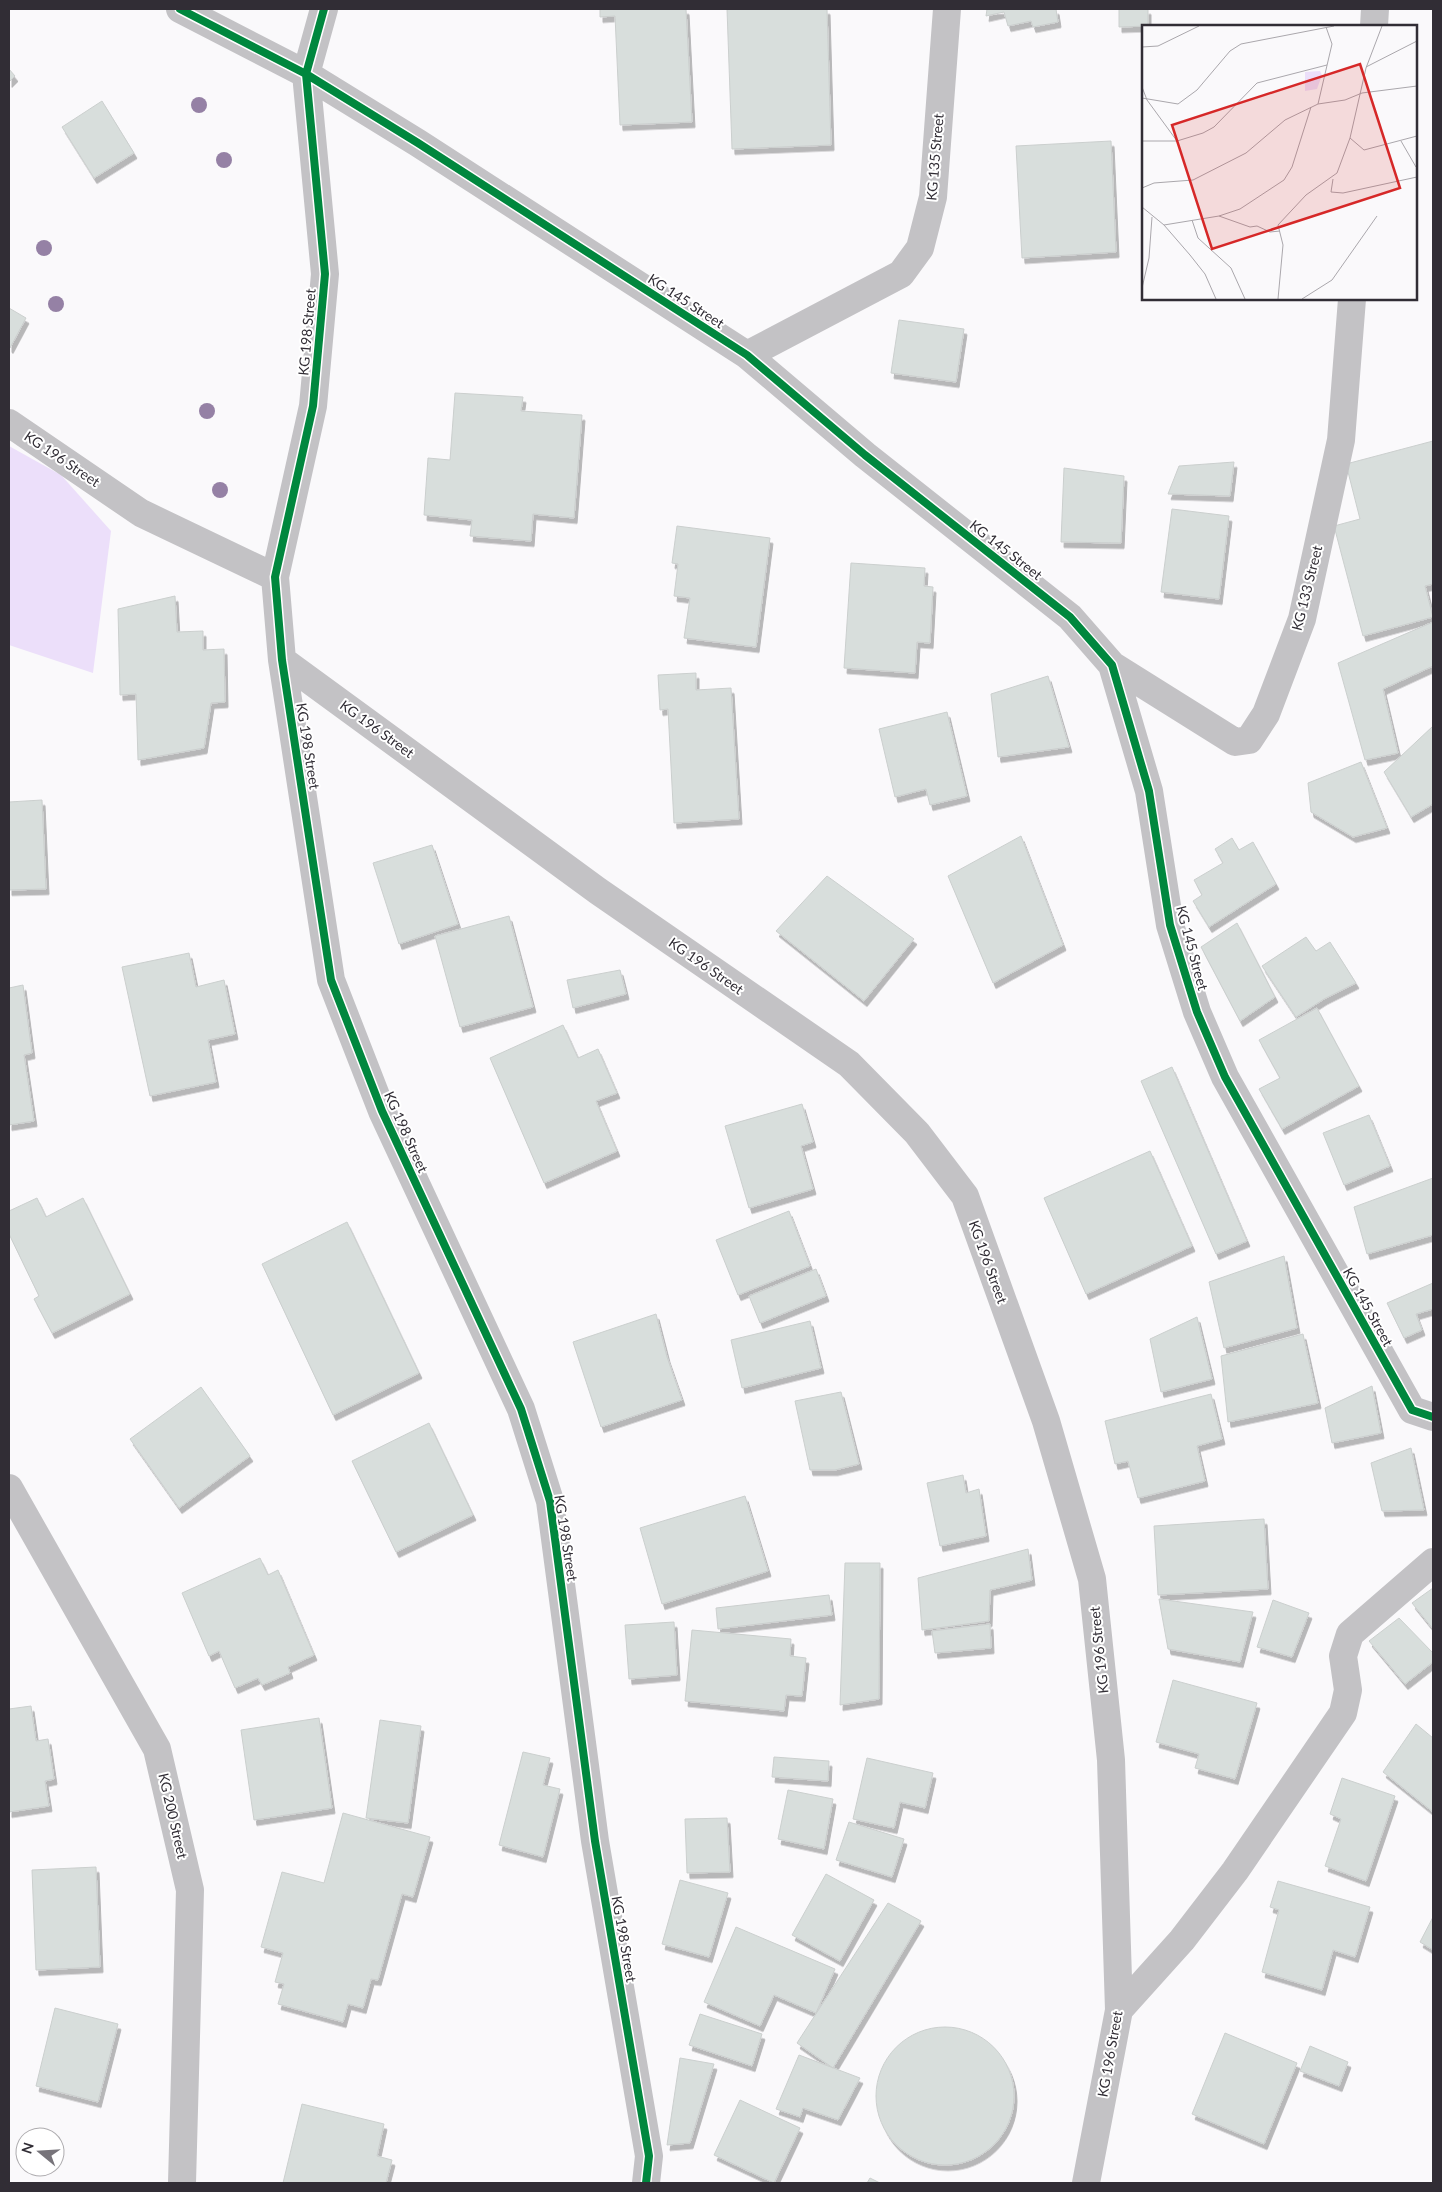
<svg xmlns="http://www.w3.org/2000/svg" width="1442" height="2192" viewBox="0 0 1442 2192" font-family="Lato,sans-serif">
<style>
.green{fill:#ecdffa}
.building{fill:#d8dedc;stroke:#cbcfce;filter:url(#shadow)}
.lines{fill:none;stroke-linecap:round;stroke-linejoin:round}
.minor{stroke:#c3c2c5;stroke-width:28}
.cycleway-casing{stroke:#fff;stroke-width:11}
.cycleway{stroke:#00873e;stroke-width:8}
.tree{fill:#9581a5}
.labels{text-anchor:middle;stroke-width:4;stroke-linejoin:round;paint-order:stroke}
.street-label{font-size:14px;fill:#312d35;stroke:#fff}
.inset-road{fill:none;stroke:#aaa7ac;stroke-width:1}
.view{fill:#d62828;fill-opacity:0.15;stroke:#d62828;stroke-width:2.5}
.inset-edge{fill:none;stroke:#312d35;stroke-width:2.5}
</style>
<defs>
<filter id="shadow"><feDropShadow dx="3" dy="5.5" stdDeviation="0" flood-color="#0004"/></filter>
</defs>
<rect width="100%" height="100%" fill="#faf9fb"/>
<path class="green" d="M9,446L61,475L111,531L93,673L9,645Z"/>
<path class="building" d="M600,9H686L692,122L620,125L615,16L600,17Z
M727,9H827L831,145L732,149Z
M987,9H1056L1058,22L1033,27L1031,21L1008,26L1004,12L986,16Z
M1119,9H1148V26L1119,27Z
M9,69L15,76L9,82Z
M102,101L134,153L94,178L62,127Z
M1111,141L1116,252L1022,258L1016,146Z
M9,308L26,318L10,348L9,347Z
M899,320L964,329L956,382L891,373Z
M455,393L523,397L521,411L582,415L574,518L533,514L531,541L470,536L472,520L424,515L428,458L450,460Z
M1433,441V584L1425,586L1433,617L1363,636L1334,526L1360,519L1346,464Z
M1234,462L1230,496L1168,494L1179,466Z
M1064,468L1124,476L1121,543L1061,542Z
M1172,509L1229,516L1219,599L1161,592Z
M677,526L770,538L756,647L684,638L690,598L674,596L678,564L672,563Z
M851,563L925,568L924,586L933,587L930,643L917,642L915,673L844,668Z
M175,596L177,632L203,631V650L224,649L225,702L211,703L204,748L138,760L136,694L120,695L118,609Z
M1433,622V666L1383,689L1398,753L1365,760L1338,663Z
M696,673V690L731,688L739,819L674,823L668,709L660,710L658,675Z
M1048,676L1069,747L998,757L991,694Z
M947,712L967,796L930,805L926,789L895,797L879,729Z
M1433,726V804L1411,817L1384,772Z
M1361,762L1387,828L1353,837L1311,812L1308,783Z
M42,800L46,889L9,890V802Z
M1021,836L1063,945L993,983L948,876Z
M1232,838L1239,850L1253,842L1276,884L1209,927L1193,901L1202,895L1194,880L1223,863L1215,849Z
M432,845L458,924L399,944L373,863Z
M827,876L914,939L864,1001L776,931Z
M509,916L533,1007L460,1027L435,936Z
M1237,923L1275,997L1240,1021L1201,947Z
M1306,937L1316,951L1330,942L1356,983L1324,999L1296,1017L1262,966Z
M189,953L196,987L224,980L235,1034L208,1040L216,1082L150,1096L122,967Z
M620,970L626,994L573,1008L567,980Z
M23,985L32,1053L24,1055L34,1121L9,1125V988Z
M1317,1008L1359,1086L1282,1129L1259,1089L1280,1078L1259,1040Z
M563,1025L578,1058L598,1049L617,1093L596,1101L617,1151L544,1183L490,1058Z
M1172,1067L1247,1241L1216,1254L1141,1081Z
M802,1104L813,1142L801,1146L813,1189L749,1208L725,1126Z
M1369,1115L1390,1166L1344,1185L1323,1133Z
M1150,1151L1192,1246L1086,1294L1044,1198Z
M1433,1178V1235L1367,1254L1354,1207Z
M37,1198L46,1217L83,1198L130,1294L52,1333L34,1299L39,1296L9,1234V1211Z
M789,1211L810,1266L738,1295L716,1240Z
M347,1222L419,1373L333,1415L262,1264Z
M1284,1256L1297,1328L1224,1348L1209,1282Z
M816,1269L826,1296L760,1323L749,1296Z
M1433,1283V1309L1416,1314L1422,1330L1404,1338L1387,1303Z
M656,1314L667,1357L682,1400L601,1427L573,1342Z
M1197,1317L1212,1379L1161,1392L1150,1339Z
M810,1321L821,1368L742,1388L731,1340Z
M1303,1334L1318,1403L1228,1422L1221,1356Z
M1372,1386L1381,1433L1332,1443L1325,1408Z
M201,1387L250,1456L179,1508L130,1439Z
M841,1392L859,1464L835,1470H810L795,1401Z
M1211,1394L1222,1439L1197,1446L1205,1481L1138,1498L1128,1461L1115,1464L1105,1421Z
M429,1423L473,1515L396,1552L352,1461Z
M1411,1448L1424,1510L1382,1511L1371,1463Z
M963,1475L966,1493L979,1489L986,1536L940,1546L927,1483Z
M745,1496L768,1571L662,1604L640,1528Z
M1264,1519L1268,1589L1158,1595L1154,1526Z
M1028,1549L1032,1580L990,1590L989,1621L922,1630L918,1578Z
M260,1558L268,1575L278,1570L314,1655L288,1667L290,1673L262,1685L258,1678L235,1688L219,1651L209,1656L182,1593Z
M845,1563H880L879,1699L840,1705Z
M1433,1588V1629L1412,1603Z
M829,1595L832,1615L718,1629L716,1608Z
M1159,1599L1253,1612L1240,1662L1168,1649Z
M1273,1600L1309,1613L1292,1657L1257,1647Z
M1399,1618L1433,1653V1662L1405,1684L1369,1641Z
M674,1622L677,1675L629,1679L625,1625Z
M990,1624L991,1648L935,1653L932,1631Z
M692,1630L791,1639L790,1656L806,1658L802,1696L786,1695L784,1711L685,1701Z
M1173,1680L1257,1703L1235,1779L1195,1768L1199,1754L1156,1742Z
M31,1706L36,1741L48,1739L54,1779L45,1781L49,1806L9,1812V1709Z
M319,1718L332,1808L254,1820L241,1730Z
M380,1720L421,1726L408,1823L366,1818Z
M1416,1724L1433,1738V1812L1383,1772Z
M523,1752L550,1758L543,1785L560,1789L543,1857L499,1845Z
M774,1757L829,1761L828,1781L772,1777Z
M867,1758L933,1773L925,1808L900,1802L894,1828L853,1819Z
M1342,1778L1395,1796L1366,1881L1325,1866L1341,1819L1330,1814Z
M788,1790L833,1799L824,1849L778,1839Z
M343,1813L430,1837L413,1897L402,1894L378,1980L371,1979L363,2008L348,2004L343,2022L278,2004L284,1984L275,1982L283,1953L261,1947L282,1872L324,1883Z
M727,1818L730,1872L687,1873L685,1819Z
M849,1822L904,1839L892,1877L836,1860Z
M96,1867L100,1967L36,1970L32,1870Z
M826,1874L874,1900L840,1961L792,1935Z
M680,1880L728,1893L709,1957L662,1944Z
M1278,1881L1370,1907L1355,1957L1333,1950L1322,1990L1262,1972L1279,1910L1270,1907Z
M888,1903L921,1921L833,2068L797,2043Z
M1433,1917V1950L1420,1942Z
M736,1927L835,1969L816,2013L774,1995L760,2026L704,2002Z
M55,2008L118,2024L98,2102L36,2086Z
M700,2014L762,2034L752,2066L689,2045Z
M876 2096a69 69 0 1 1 138 0a69 69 0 1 1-138 0Z
M1225,2033L1297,2063L1264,2144L1192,2114Z
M1310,2046L1348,2062L1339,2086L1300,2071Z
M799,2055L860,2078L838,2120L803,2108L800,2117L776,2109Z
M680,2058L714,2064L690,2143L667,2145Z
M740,2100L800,2128L774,2183L714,2155Z
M302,2104L384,2124L377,2156L392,2160L386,2183H283Z
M870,2178L880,2183H867Z"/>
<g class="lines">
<path class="minor" d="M180,9L306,74L418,143L747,355L865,455L1070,617L1112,665L1149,791L1170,925L1197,1012L1225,1077L1412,1410L1433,1417
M324,9L306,74L325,274L313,406L275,577L282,660L331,980L382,1111L521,1409L550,1501L595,1841L649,2156L646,2183
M1374,26L1375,9
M747,355L901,274L920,248L933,197L947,9
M9,423L141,513L275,577
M282,660L598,891L849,1064L917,1133L965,1196L1046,1421L1092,1579L1111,1760L1119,2010L1086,2183
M1112,665L1235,742L1249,740L1266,714L1302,619L1341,440L1352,299
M9,1488L157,1749L190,1890L182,2183
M1119,2010L1182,1940L1235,1871L1343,1713L1348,1690L1343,1656L1350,1634L1433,1562"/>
<defs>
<path id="cycleway" d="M180,9L306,74L418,143L747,355L865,455L1070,617L1112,665L1149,791L1170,925L1197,1012L1225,1077L1412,1410L1433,1417
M324,9L306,74L325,274L313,406L275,577L282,660L331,980L382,1111L521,1409L550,1501L595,1841L649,2156L646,2183"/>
</defs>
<use href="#cycleway" class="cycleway-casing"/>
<use href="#cycleway" class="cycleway"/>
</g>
<g class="tree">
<circle cx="199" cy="105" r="8"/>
<circle cx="224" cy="160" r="8"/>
<circle cx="44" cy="248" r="8"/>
<circle cx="56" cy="304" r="8"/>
<circle cx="207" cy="411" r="8"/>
<circle cx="220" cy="490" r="8"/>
</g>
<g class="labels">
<g class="street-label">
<text transform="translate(935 157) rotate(-85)" y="5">KG 135 Street</text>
<text transform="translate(686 301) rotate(33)" y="5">KG 145 Street</text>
<text transform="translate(307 332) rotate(-85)" y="5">KG 198 Street</text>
<text transform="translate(62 459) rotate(34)" y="5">KG 196 Street</text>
<text transform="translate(1006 550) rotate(38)" y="5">KG 145 Street</text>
<text transform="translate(1307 588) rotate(-76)" y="5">KG 133 Street</text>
<text transform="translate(377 729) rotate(36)" y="5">KG 196 Street</text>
<text transform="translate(308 746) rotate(81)" y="5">KG 198 Street</text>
<text transform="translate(1192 948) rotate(75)" y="5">KG 145 Street</text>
<text transform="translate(706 966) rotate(35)" y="5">KG 196 Street</text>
<text transform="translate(406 1132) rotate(66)" y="5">KG 198 Street</text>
<text transform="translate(988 1262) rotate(70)" y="5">KG 196 Street</text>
<text transform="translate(1368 1307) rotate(61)" y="5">KG 145 Street</text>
<text transform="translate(566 1538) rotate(81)" y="5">KG 198 Street</text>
<text transform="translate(1099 1650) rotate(-96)" y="5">KG 196 Street</text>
<text transform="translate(173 1816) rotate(77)" y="5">KG 200 Street</text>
<text transform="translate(624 1939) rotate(80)" y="5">KG 198 Street</text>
<text transform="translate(1110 2054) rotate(-80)" y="5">KG 196 Street</text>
</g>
</g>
<g transform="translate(1142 25)">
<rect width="275" height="275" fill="#faf9fb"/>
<path d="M178,46L180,50L175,64L163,66V47Z" fill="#ecdffa"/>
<path class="inset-road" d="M0,22L16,21L57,1M224,42L275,16M0,62L5,75L35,116M0,73L36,79L55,65L88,26L99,19L192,1M176,79L190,19L184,2M208,113L222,125L275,111M0,116H35L61,108L72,102L115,58L185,40M259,116L274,142M191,154L189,167L201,168L275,152M0,163L12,158L51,155L104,128L143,95L176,79L203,75L220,68L275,61M0,182L22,200L48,230L63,249L74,274M77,191L108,202L115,201L128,207L138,206M50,195L56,213L89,243L103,274M22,200L77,191L98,184L142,155L150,142L169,82M0,263L7,233L10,192M136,274L141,220L136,200L164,170L195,148L208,113L224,43L240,1M160,274L190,255L235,191"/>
<path class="view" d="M218,39L258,163L70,224L30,100Z"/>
<rect width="275" height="275" class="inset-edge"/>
</g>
<rect width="1442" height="2192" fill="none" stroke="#312d35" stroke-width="20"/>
<g transform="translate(40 2152) rotate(288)"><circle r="24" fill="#ffffff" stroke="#adabae"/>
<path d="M0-4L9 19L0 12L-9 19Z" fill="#77747a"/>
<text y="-8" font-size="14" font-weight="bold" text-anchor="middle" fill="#312d35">N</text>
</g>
</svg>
